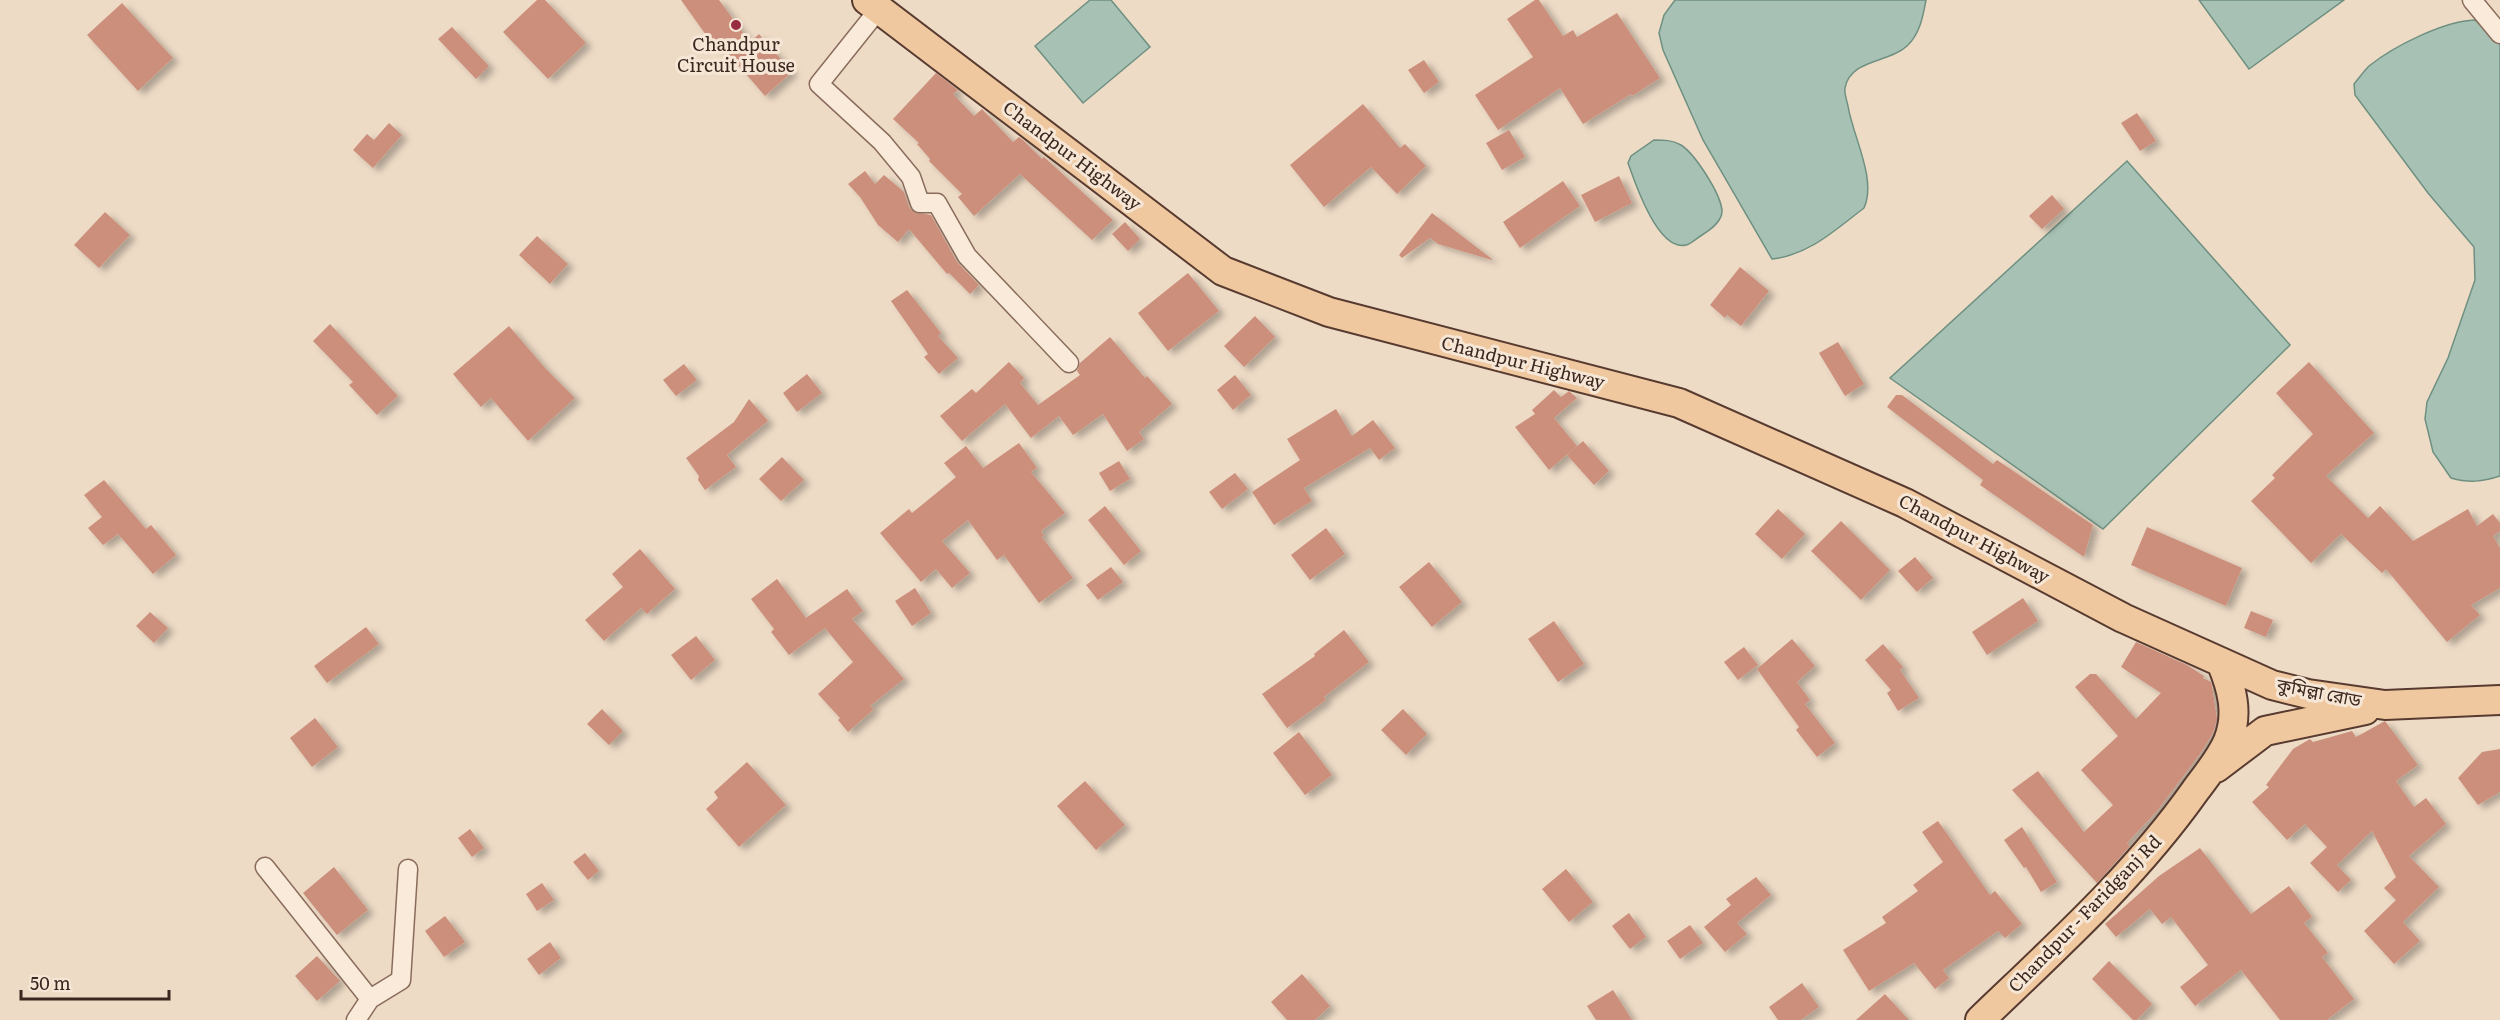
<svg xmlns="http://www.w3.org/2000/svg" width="2500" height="1020" viewBox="0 0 2500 1020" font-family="Literata,'Noto Sans Bengali',serif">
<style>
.water{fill:#a7c2b5;stroke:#6e9081;stroke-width:1.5}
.building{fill:#cc8f7c;filter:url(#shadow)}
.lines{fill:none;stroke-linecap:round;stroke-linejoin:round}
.street-casing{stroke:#8a6c5c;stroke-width:21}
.primary-casing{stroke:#583b30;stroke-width:32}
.street{stroke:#f9eada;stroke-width:18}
.primary{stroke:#f0c89f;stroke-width:28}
.poi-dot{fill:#982c41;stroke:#f6e6d6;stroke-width:2}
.labels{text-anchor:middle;stroke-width:6;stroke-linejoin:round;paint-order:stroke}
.poi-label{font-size:18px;fill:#3a271f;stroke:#f6e6d6}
.street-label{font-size:18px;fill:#3a271f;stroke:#f6e6d6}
</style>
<defs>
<filter id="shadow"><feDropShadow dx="6" dy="4" stdDeviation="3" flood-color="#0004"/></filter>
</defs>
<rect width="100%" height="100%" fill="#eedbc6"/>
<path class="water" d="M1090,0H1111L1150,47L1083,103L1035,46Z
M1675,0H1926C1923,16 1920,34 1907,46C1889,63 1850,59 1845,88C1844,93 1847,101 1848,106C1853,137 1877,179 1864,208C1835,230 1809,255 1772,259L1703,140L1663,50L1659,33L1664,15Z
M2199,0H2344L2249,69Z
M2475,20L2500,42V476C2482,482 2469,483 2451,478L2433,452L2425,419L2427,402L2448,358L2475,280L2474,247L2428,193L2355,95L2354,84C2359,78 2364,71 2369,66C2394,46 2444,21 2475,20Z
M1654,140C1663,140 1673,140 1681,145C1695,154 1721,194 1722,211C1722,222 1710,230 1702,235C1697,238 1691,244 1686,245C1658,252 1635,183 1628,163L1631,156Z
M2127,161L2290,345L2103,529L1890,378Z"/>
<path class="building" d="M537,0H545L586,43L548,79L503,32Z
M681,0H719L750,42L759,34L792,72L765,96L721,45L716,49Z
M1535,0H1539L1563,36L1573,30L1577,37L1617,13L1660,78L1632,96L1631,94L1583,124L1560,88L1498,130L1475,95L1533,57L1507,19Z
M122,3L173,58L138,91L87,35Z
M452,27L489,66L476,79L438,39Z
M1424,60L1439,82L1424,93L1408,70Z
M936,73L958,90L953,94L974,116L982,109L1013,142L1019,137L1023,140L1042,159L1044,157L1113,220L1092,240L1020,174L974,216L958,197L962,194L929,161L930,159L917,144L919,143L893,119Z
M1363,104L1400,148L1405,144L1426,166L1397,194L1371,167L1324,207L1290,165Z
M2137,113L2156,141L2140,151L2121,123Z
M389,123L402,135L373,168L353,150L367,134L374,140Z
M1509,130L1525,157L1502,170L1486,143Z
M865,171L875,184L884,175L904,192L909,207L914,212L931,215L957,262L979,285L970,294L949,273L947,274L909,229L898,242L878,225L860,197L848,184Z
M1619,176L1632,203L1595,222L1581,195Z
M1563,181L1580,206L1520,248L1503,222Z
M2052,195L2064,209L2042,229L2029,216Z
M105,212L130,235L99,268L74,245Z
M1432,213L1492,259V260L1438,244L1430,238L1402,258L1399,255Z
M1125,222L1140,239L1128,251L1112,234Z
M537,236L568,264L550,284L519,255Z
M1740,267L1769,291L1741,326L1727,315L1725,318L1710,305Z
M1188,273L1219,311L1168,351L1138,313Z
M907,290L941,333L938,336L958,358L939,374L924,357L928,354L891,301Z
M1255,316L1275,337L1244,367L1224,346Z
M330,324L398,396L377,415L349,385L353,382L313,341Z
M509,326L545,368L575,398L528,441L491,398L481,407L453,374Z
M1110,337L1145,378L1147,376L1172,404L1139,432L1144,439L1127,451L1103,414L1073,435L1059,416L1031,438L1005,404L962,441L940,416L972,389L976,393L1009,362L1024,378L1020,383L1038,405L1080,375L1077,371L1080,363Z
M1838,342L1864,384L1845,396L1819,353Z
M2309,362L2374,433L2326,476L2368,518L2380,506L2413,541L2468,509L2477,526L2493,514L2500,523V531L2493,536L2500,548V588L2471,605L2480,615L2447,642L2386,569L2382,573L2341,534L2311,563L2251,501L2275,478L2272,475L2313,434L2276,393Z
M684,364L697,380L676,396L663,380Z
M807,374L822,393L797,412L783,393Z
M1235,375L1251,395L1233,410L1217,390Z
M1554,390L1561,397L1569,391L1577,398L1554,418L1577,446L1549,470L1515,427L1535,414L1532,410Z
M1896,395H1902L1993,464L1997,460L2093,525L2084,557L1980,485L1983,480L1887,407Z
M749,399L768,421L727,455L736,467L705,490L698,480L699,476L686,458L734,422Z
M1336,409L1352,436L1373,420L1395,448L1379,460L1370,448L1304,488L1312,501L1274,525L1252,492L1300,460L1287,439Z
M1583,441L1609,471L1594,485L1567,455Z
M1019,443L1037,468L1031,472L1065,513L1041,531L1044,535L1042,537L1073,578L1039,603L1004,555L997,560L968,520L942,541L970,573L952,588L936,569L921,582L880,533L909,509L912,513L956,477L944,463L966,446L983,468Z
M782,457L804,480L781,501L759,479Z
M1119,461L1130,479L1110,491L1099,473Z
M1235,473L1248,489L1222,509L1209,492Z
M104,480L146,529L151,525L176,555L153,574L118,534L103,545L88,528L102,517L84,495Z
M1105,506L1141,551L1124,565L1088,520Z
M1778,509L1805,534L1782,559L1755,534Z
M1841,521L1890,570L1861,600L1811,551Z
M2147,527L2242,568L2226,606L2131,565Z
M1326,528L1345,554L1310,580L1291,555Z
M640,549L675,589L647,614L641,608L604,641L585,620L623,587L612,574Z
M1915,557L1933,578L1917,592L1898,571Z
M1429,562L1462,602L1432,627L1399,587Z
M1111,567L1123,582L1098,600L1086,585Z
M777,579L806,618L847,589L863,611L852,619L904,679L870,706L874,709L848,732L838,720L840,718L818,694L853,662L825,628L789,655L771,632L774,629L751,599Z
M915,588L931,613L912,626L895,601Z
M2023,598L2038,621L1987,655L1972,632Z
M2251,611L2273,620L2266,637L2244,628Z
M150,612L168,628L154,643L136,626Z
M1554,621L1584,664L1558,682L1528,639Z
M366,627L379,644L327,683L314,666Z
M1344,630L1369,662L1324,697L1326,700L1287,728L1262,694L1315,656L1314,654Z
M696,636L715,660L691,680L671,655Z
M1792,639L1815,666L1797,682L1810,700L1805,704L1835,743L1817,757L1796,730L1799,727L1757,669Z
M2136,642L2187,665L2204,676L2203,678L2211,682L2212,686L2217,719L2213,733L2200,754L2157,811L2127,843L2130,846L2097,883L2012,790L2038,771L2084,832L2113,805L2081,770L2118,736L2075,687L2090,674H2096L2136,719L2161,693L2121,667Z
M1883,644L1903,667L1900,670L1919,698L1898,711L1887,693L1891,690L1865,660Z
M1744,647L1758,665L1738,680L1724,662Z
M602,709L623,731L609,745L587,724Z
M1403,709L1427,734L1406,755L1381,730Z
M315,718L338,747L312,767L290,738Z
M2385,721L2418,765L2396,781L2414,807L2426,798L2446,824L2409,856L2439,887L2403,922L2420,941L2394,964L2364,931L2396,900L2384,888L2396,877L2372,831L2337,865L2351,880L2338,892L2310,863L2327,847L2305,824L2287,840L2252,802L2269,787L2266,785L2293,749L2310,739L2313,742L2352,731L2356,737Z
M1299,732L1332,775L1305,795L1273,753Z
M2500,749V792L2478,805L2458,778L2482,752Z
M747,762L786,805L739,847L706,809L718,798L714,792Z
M1085,781L1125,825L1096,850L1057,806Z
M1938,821L1990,895L1995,891L2022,924L2005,938L1998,931L1943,970L1949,978L1935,989L1914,963L1869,991L1843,950L1886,923L1882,917L1918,891L1913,885L1943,862L1922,832Z
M2022,827L2057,882L2041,892L2026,867L2024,868L2004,840Z
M470,829L484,848L472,857L458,838Z
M2200,848L2251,914L2289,886L2312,917L2304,923L2328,953L2322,957L2354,999L2327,1020H2280L2241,970L2195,1006L2180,987L2208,965L2171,917L2162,924L2150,909L2116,937L2105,924L2159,876Z
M585,853L599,871L588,880L573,862Z
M334,867L368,910L337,935L303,893Z
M1566,869L1593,902L1569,922L1542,889Z
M1756,877L1771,895L1737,923L1747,934L1725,952L1704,927L1731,905L1726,899Z
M542,883L554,900L537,911L526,894Z
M1629,913L1646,937L1630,949L1612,926Z
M445,916L465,942L444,957L425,931Z
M1690,925L1703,943L1680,959L1667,941Z
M550,942L561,958L539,975L527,959Z
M317,956L340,981L317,1001L295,976Z
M2109,961L2152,1004L2137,1020H2133L2092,979Z
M1302,974L1330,1006L1315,1020H1287L1271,1002Z
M1802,983L1819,1007L1801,1020H1778L1769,1007Z
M1613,990L1632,1020H1596L1587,1006Z
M1885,994L1909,1020H1856Z"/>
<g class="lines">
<defs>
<path id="street" d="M2472,0L2500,34
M879,9L819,84L882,142L911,177L920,203H937L967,256L1069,363
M265,867L370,999
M356,1020L370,999L401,980L408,869"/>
<path id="primary" d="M867,0L1223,271L1329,312L1679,403L1905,503L2123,618L2272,685L2308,694L2385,705L2500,700
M2216,768L2265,731L2365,710
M1980,1020C2056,947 2134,877 2195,791C2206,776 2221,758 2228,741C2239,714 2232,688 2221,662"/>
</defs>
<use href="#street" class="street-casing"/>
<use href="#primary" class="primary-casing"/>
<use href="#street" class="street"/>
<use href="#primary" class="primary"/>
</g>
<circle class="poi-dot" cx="736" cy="25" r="6"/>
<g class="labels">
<g class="poi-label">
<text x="736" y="51">Chandpur<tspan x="736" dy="21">Circuit House</tspan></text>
</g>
<g class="street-label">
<text transform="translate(1072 156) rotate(37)" y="6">Chandpur Highway</text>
<text transform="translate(1523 363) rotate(14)" y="6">Chandpur Highway</text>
<text transform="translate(1974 539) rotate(28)" y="6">Chandpur Highway</text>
<text transform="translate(2319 693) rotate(11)" y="6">কুমিল্লা রোড</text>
<text transform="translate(2085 914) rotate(-46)" y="6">Chandpur - Faridganj Rd</text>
</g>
</g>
<path d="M21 990v9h148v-9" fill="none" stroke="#3a271f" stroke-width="3"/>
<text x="30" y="990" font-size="18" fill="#3a271f" stroke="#f6e6d6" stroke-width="4.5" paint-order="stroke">50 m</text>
</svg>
